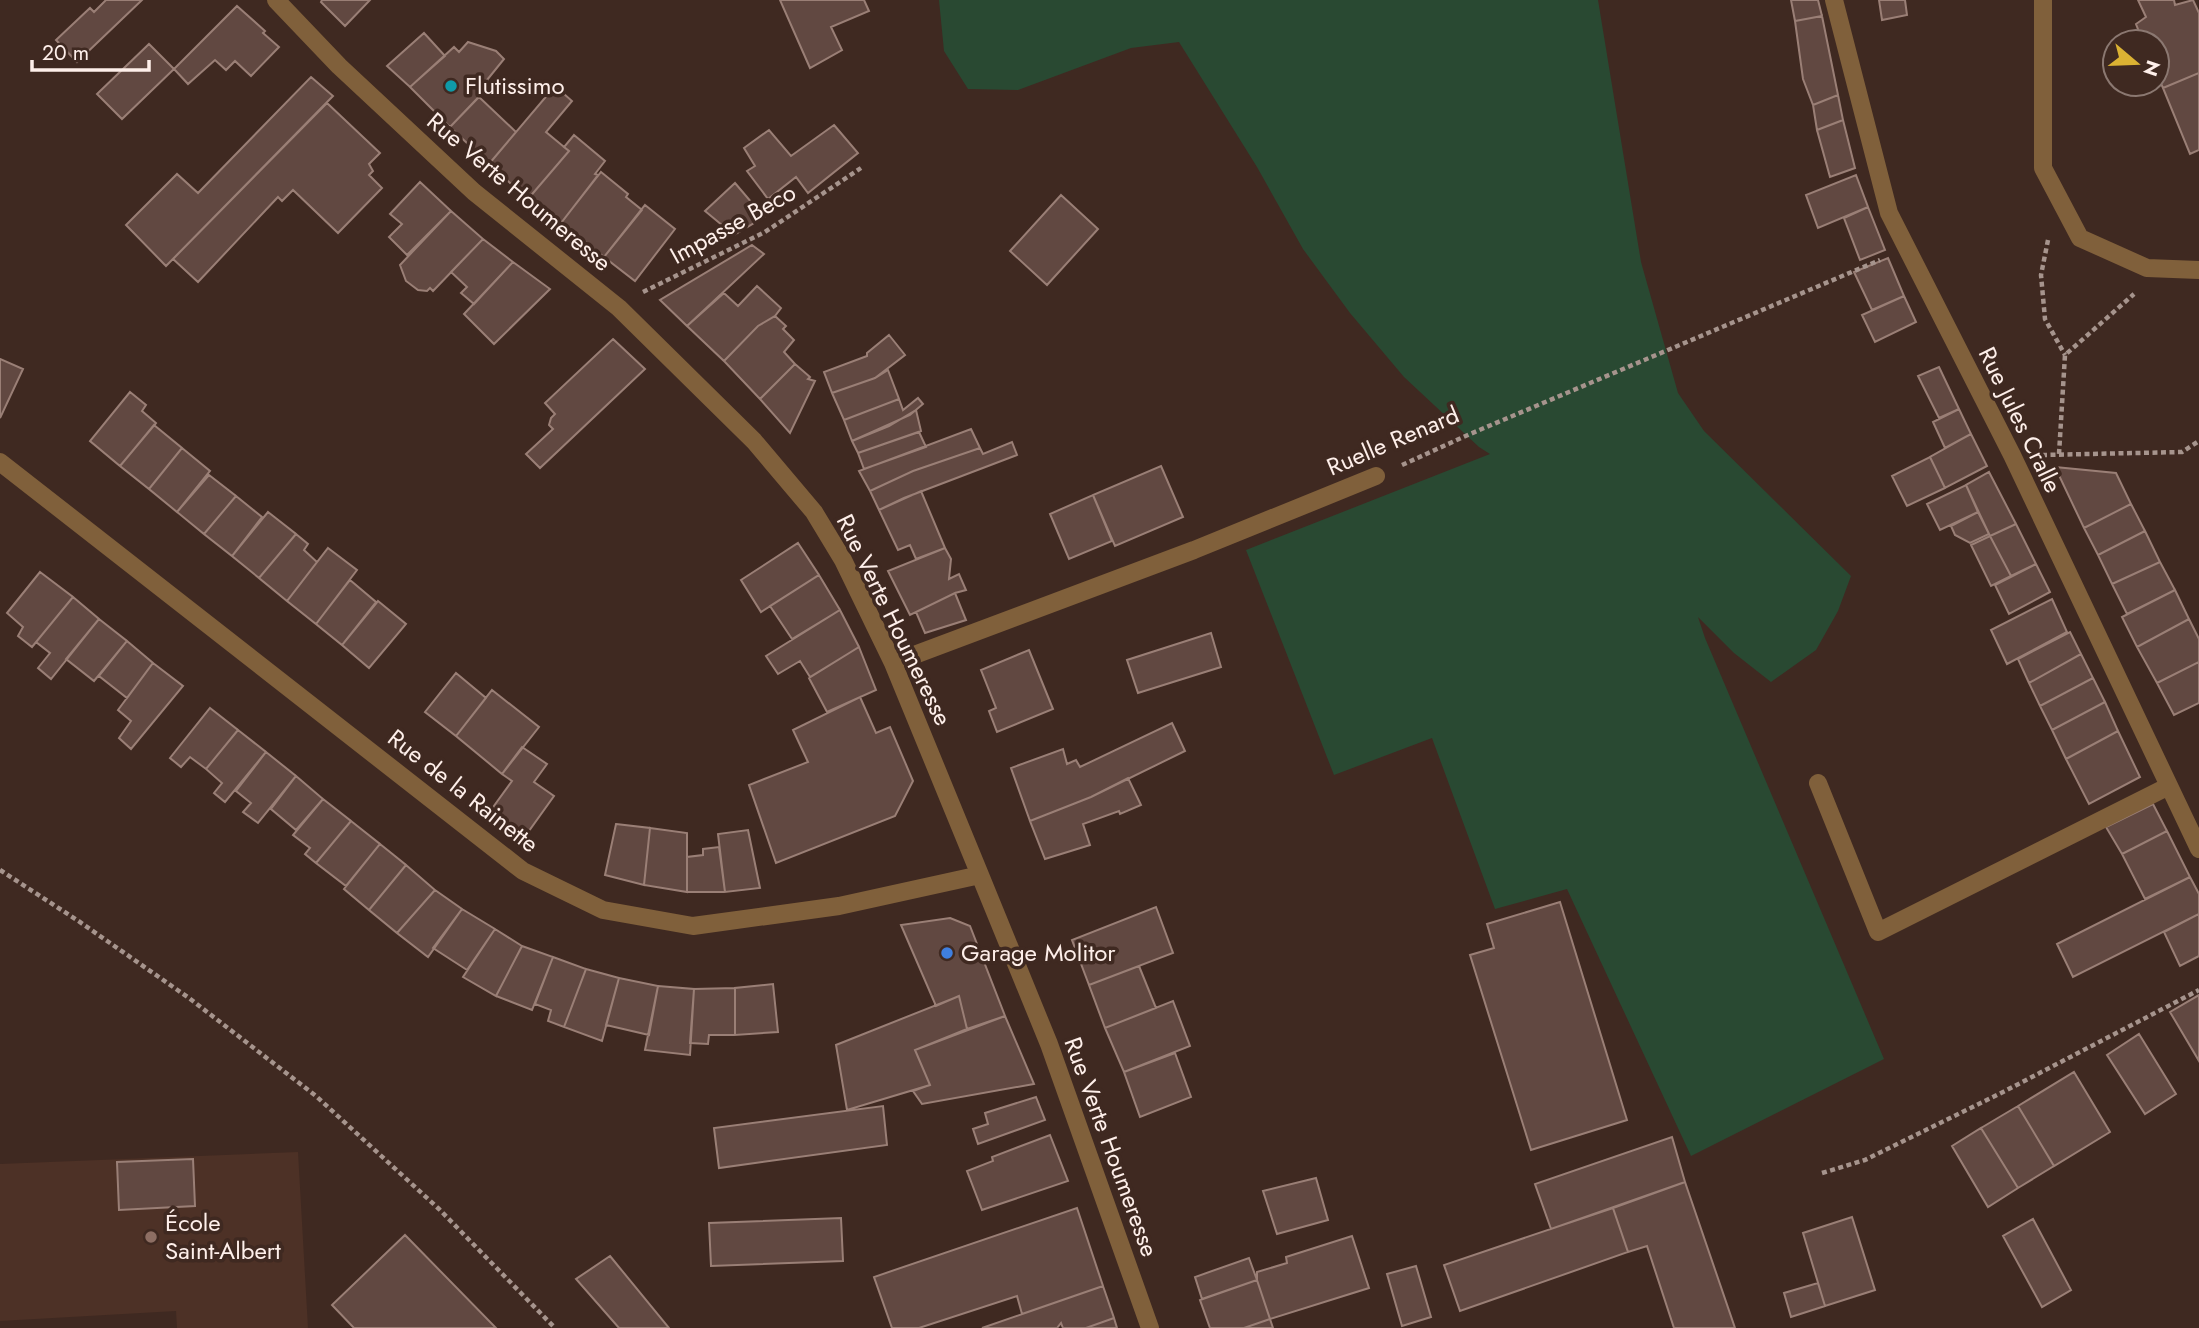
<svg xmlns="http://www.w3.org/2000/svg" width="2199" height="1328" viewBox="0 0 2199 1328" font-family="Jost,sans-serif">
<style>
.built{fill:#4d3126}
.green{fill:#294932}
.building{fill:#614841;stroke:#9a7f76;stroke-width:2}
.lines{fill:none;stroke-linecap:round;stroke-linejoin:round}
.path{stroke:#a6948d;stroke-width:4.5;stroke-dasharray:5 3.5;stroke-linecap:butt}
.minor{stroke:#80603b;stroke-width:18}
.culture-dot{fill:#0f9aa8;stroke:#3f2921;stroke-width:2.5}
.shop-dot{fill:#3f7fe0;stroke:#3f2921;stroke-width:2.5}
.education-dot{fill:#8d6e63;stroke:#3f2921;stroke-width:2.5}
.labels{text-anchor:middle;stroke-width:7;stroke-linejoin:round;paint-order:stroke}
.poi-label{font-size:24px;fill:#feefea;stroke:#3f2921;text-anchor:start}
.street-label{font-size:24px;fill:#feefea;stroke:#3f2921}
</style>
<rect width="100%" height="100%" fill="#3f2921"/>
<path class="built" d="M298,1152L308,1328H177L176,1311L0,1321V1164Z"/>
<path class="green" d="M939,0H1598L1641,262L1678,393L1704,431L1851,576L1838,611L1816,650L1771,682L1734,653L1698,617L1705,638L1884,1059L1691,1156L1567,889L1495,909L1432,738L1334,775L1246,550L1490,454L1479,447L1404,377L1350,313L1303,249L1257,167L1179,42L1131,48L1018,90L968,89L944,51Z"/>
<path class="building" d="M106,0H142L77,62L56,40L90,8L94,12Z
M322,0H370L345,26L321,2Z
M780,0H864L869,11L831,27L842,50L810,68Z
M1791,0H1818L1822,16L1795,21Z
M1879,0H1905L1907,15L1882,20Z
M2138,0H2174L2175,5L2193,0L2199,13V73L2163,88L2157,75V42H2143L2136,24L2146,17Z
M237,6L265,31L263,33L279,47L251,76L235,61L226,70L215,60L188,84L174,69Z
M1822,16L1838,95L1813,105L1803,79L1795,21Z
M424,33L445,56L410,87L387,66Z
M468,42L496,51L504,59L487,80L491,84L450,127L410,87L454,47L459,52Z
M149,44L174,69L122,119L97,94Z
M2199,73V150L2190,154L2163,88Z
M311,77L333,96L166,266L126,225L177,174L198,193Z
M555,86L572,101L546,132L569,151L528,199L489,164Z
M1838,95L1843,120L1817,130L1813,105Z
M479,97L516,132L489,164L450,127Z
M327,103L380,153L369,164L373,171L369,175L382,188L338,233L293,190L282,201L278,197L198,282L173,259Z
M1843,120L1855,168L1830,177L1817,130Z
M834,125L858,153L808,193L796,177L768,199L747,171L755,166L744,148L769,130L791,156Z
M574,135L605,161L595,174L598,175L561,223L528,199L569,151L564,147Z
M601,172L628,194L626,197L642,210L604,257L561,223Z
M1856,175L1868,207L1818,228L1806,195Z
M420,182L451,211L407,255L389,237L402,224L390,214Z
M735,183L764,217L734,235L705,211Z
M1061,195L1098,229L1047,285L1010,251Z
M645,205L675,229L635,281L604,257Z
M1868,207L1885,250L1860,260L1844,218Z
M451,211L483,239L433,291L430,288L427,291L418,290L406,281L400,265Z
M483,239L513,262L474,304L461,293L467,287L451,272Z
M752,245L764,254L687,326L660,300Z
M1888,258L1904,296L1872,310L1854,272Z
M513,262L550,289L494,344L464,314Z
M757,286L781,308L775,316L758,326L724,361L687,326L724,293L738,306Z
M1904,296L1916,322L1875,342L1862,315Z
M775,316L786,326L783,329L794,340L784,352L795,364L760,399L724,361L758,326Z
M889,335L905,355L875,378L832,393L824,372L867,356V353Z
M613,339L645,369L540,468L526,454L553,429L549,425L551,418L555,414L545,403Z
M0,359L23,369L0,418Z
M795,364L810,377L808,379L815,381L790,433L760,399Z
M1939,367L1959,409L1939,418L1918,376Z
M888,370L899,399L844,420L832,393L875,378Z
M130,392L146,405L142,411L156,423L120,466L90,441Z
M918,398L923,404L910,415L852,441L844,420L899,399L903,410Z
M1959,409L1971,434L1945,448L1933,422Z
M916,410L921,431L858,453L852,441L889,426Z
M154,425L182,448L149,489L120,466Z
M971,429L980,448L913,471L870,491L859,471Z
M919,432L926,447L864,469L858,453Z
M1971,434L1987,466L1945,488L1930,457Z
M1012,442L1017,455L904,498L879,510L870,491L913,471L980,448L983,454Z
M182,448L210,471L177,512L149,489Z
M1930,457L1945,488L1907,506L1892,476Z
M1161,466L1183,517L1115,546L1093,495Z
M2055,467L2116,473L2131,504L2084,528Z
M1989,472L2016,524L1990,536L1966,485Z
M209,475L236,496L204,534L177,512Z
M1966,485L1978,512L1940,530L1927,504Z
M921,491L945,548L916,559L910,545L898,550L879,510Z
M1093,495L1112,541L1069,559L1050,514Z
M236,496L262,517L232,556L204,534Z
M2131,504L2145,531L2098,555L2084,528Z
M268,512L296,534L259,578L232,556Z
M1978,512L1989,534L1970,543L1955,535L1951,526Z
M2016,524L2036,564L2011,576L1990,536Z
M2145,531L2160,562L2112,584L2098,555Z
M296,534L308,544L304,550L317,562L287,601L259,578Z
M1990,536L2011,576L1991,586L1971,545Z
M798,543L819,575L761,612L741,580Z
M328,548L357,570L316,624L287,601Z
M945,548L951,559L949,579L959,574L966,590L955,593L910,615L888,571Z
M2160,562L2175,590L2127,614L2112,584Z
M2036,564L2050,592L2009,614L1995,585Z
M40,572L73,597L32,647L18,636L23,627L7,613Z
M819,575L840,610L792,639L770,606Z
M350,580L376,602L342,645L316,624Z
M2175,590L2189,619L2137,647L2122,617Z
M955,593L966,620L925,633L916,612Z
M73,597L99,619L51,679L38,668L50,653L36,642Z
M2052,599L2067,632L2007,664L1991,630Z
M378,601L406,624L369,668L342,645Z
M840,610L859,647L810,677L800,661L778,674L766,656Z
M99,619L127,641L94,681L66,659Z
M2189,619L2199,639V662L2157,683L2137,647Z
M2070,632L2081,654L2029,683L2018,659Z
M1211,633L1221,667L1138,693L1127,660Z
M127,641L153,663L127,698L99,676Z
M859,647L876,690L827,712L809,678Z
M1029,650L1053,709L997,732L989,711L996,708L981,670Z
M2081,654L2093,678L2040,706L2029,683Z
M2199,662V703L2174,715L2157,683Z
M153,663L183,686L131,749L119,738L131,721L118,710Z
M456,673L486,698L456,736L425,712Z
M2093,678L2105,702L2052,730L2040,706Z
M492,690L539,727L502,774L456,736Z
M860,697L876,733L890,727L913,781L895,816L776,863L749,785L808,762L793,730Z
M2105,702L2118,731L2066,759L2052,730Z
M210,708L238,730L206,769L190,757L181,767L170,758Z
M1172,723L1185,751L1091,797L1030,821L1011,768L1063,749L1067,764L1076,760L1080,767Z
M238,730L266,752L225,802L214,793L222,783L206,769Z
M2118,731L2140,777L2089,804L2066,759Z
M522,747L547,764L534,782L554,796L526,835L491,810L512,781L502,774Z
M266,752L296,776L258,823L243,812L251,803L236,791Z
M296,776L323,799L296,830L271,809Z
M1128,778L1141,805L1120,814L1119,811L1083,824L1090,845L1045,859L1030,821L1091,797Z
M323,799L351,821L316,863L305,854L310,848L293,835Z
M2153,804L2167,831L2122,854L2106,827Z
M351,821L380,844L346,886L316,863Z
M616,824L650,828L644,885L605,875Z
M650,828L687,833V892L644,885Z
M748,830L760,888L725,892L718,834Z
M2167,831L2190,877L2145,899L2122,854Z
M380,844L406,865L369,910L344,889Z
M719,847L725,892H687V857L703,855V849Z
M406,865L435,890L397,933L369,910Z
M2190,877L2199,894V914L2073,977L2057,944Z
M435,890L462,909L428,957L397,933Z
M1560,902L1627,1120L1531,1150L1470,955L1494,948L1487,924Z
M1156,907L1173,953L1089,985L1072,940Z
M462,909L495,929L467,970L433,948Z
M2199,914V956L2180,966L2164,932Z
M950,918L970,926L1005,1016L967,1029L959,996L936,1006L901,925Z
M495,929L522,946L496,996L463,977Z
M522,946L553,957L532,1010L496,996Z
M553,957L586,969L564,1027L548,1021L551,1010L535,1004Z
M1139,966L1156,1008L1105,1028L1089,985Z
M586,969L619,978L602,1041L564,1027Z
M619,978L658,986L649,1035L606,1025Z
M773,984L778,1032L735,1035V988Z
M658,986L694,989L690,1055L645,1050Z
M735,988V1035H709L708,1044L690,1043L694,989Z
M2199,995V1061L2170,1012Z
M959,996L967,1029L915,1050L930,1085L847,1110L836,1045Z
M1173,1001L1190,1046L1124,1072L1105,1028Z
M1005,1016L1034,1084L922,1104L913,1091L930,1085L915,1050Z
M2139,1034L2176,1094L2145,1114L2107,1055Z
M1175,1053L1191,1097L1140,1117L1124,1072Z
M2074,1072L2110,1132L2054,1166L2018,1106Z
M1036,1097L1045,1120L978,1144L973,1129L988,1124L985,1113Z
M883,1106L887,1145L719,1168L714,1128Z
M2018,1106L2054,1166L2018,1188L1981,1128Z
M1981,1128L2018,1188L1988,1207L1952,1146Z
M1050,1135L1068,1181L982,1210L967,1171L993,1161L992,1157Z
M1672,1137L1685,1182L1551,1229L1535,1184Z
M193,1159L195,1206L119,1210L117,1162Z
M1316,1178L1328,1220L1277,1234L1263,1191Z
M1685,1182L1735,1328H1674L1647,1246L1628,1252L1613,1208Z
M1077,1208L1103,1286L1022,1314L1017,1296L919,1328H892L874,1277Z
M1613,1208L1628,1252L1460,1311L1444,1265Z
M1852,1217L1875,1290L1825,1306L1803,1233Z
M841,1218L843,1261L711,1266L709,1223Z
M2033,1219L2071,1290L2042,1307L2003,1236Z
M405,1235L496,1328H354L332,1305Z
M1352,1236L1369,1288L1270,1319L1257,1280V1272L1287,1263L1286,1257Z
M610,1256L669,1328H619L576,1279Z
M1249,1258L1257,1280L1202,1299L1195,1277Z
M1416,1266L1431,1317L1402,1326L1387,1274Z
M1257,1280L1270,1319L1244,1328H1210L1200,1300Z
M1818,1283L1825,1306L1791,1317L1784,1293Z
M1103,1286L1114,1318L1086,1328H1063L1061,1323L1057,1328H982Z
M1114,1318L1117,1328H1086Z
M1270,1319L1273,1328H1244Z"/>
<g class="lines">
<path class="path" d="M2048,240L2041,275L2045,319L2065,355
M643,292L765,232L861,168
M2059,454L2065,355L2134,294
M2042,455L2182,452L2199,441
M1402,465L1470,434L1880,260
M0,870L77,920L189,998L316,1096L439,1209L555,1328
M1822,1173L1865,1160L2005,1091L2199,990"/>
<path class="minor" d="M276,0L339,66L474,192L619,308L754,441L814,512L843,560L893,663L980,875L1049,1044L1150,1328
M1834,0L1889,213L2012,455L2199,849
M2043,0V168L2080,238L2147,268L2199,270
M0,462L523,871L603,910L693,926L839,906L980,875
M893,663L1194,550L1376,476
M1818,783L1878,932L2169,786"/>
</g>
<circle class="culture-dot" cx="451" cy="86" r="7"/>
<circle class="shop-dot" cx="947" cy="953" r="7"/>
<circle class="education-dot" cx="151" cy="1237" r="7"/>
<g class="labels">
<g class="poi-label">
<text x="465" y="94">Flutissimo</text>
<text x="961" y="961">Garage Molitor</text>
<text x="165" y="1231">École<tspan x="165" dy="28">Saint-Albert</tspan></text>
</g>
<g class="street-label">
<text transform="translate(519 192) rotate(40)" y="8">Rue Verte Houmeresse</text>
<text transform="translate(733 224) rotate(-29)" y="8">Impasse Beco</text>
<text transform="translate(2020 420) rotate(64)" y="8">Rue Jules Cralle</text>
<text transform="translate(1393 441) rotate(-23)" y="8">Ruelle Renard</text>
<text transform="translate(894 620) rotate(64)" y="8">Rue Verte Houmeresse</text>
<text transform="translate(463 791) rotate(38)" y="8">Rue de la Rainette</text>
<text transform="translate(1111 1147) rotate(70)" y="8">Rue Verte Houmeresse</text>
</g>
</g>
<g transform="translate(2136 63) rotate(109)"><circle r="33" fill="#3f2921" stroke="#8b7871" stroke-width="2"/>
<path d="M0-5L12 26L0 18L-12 26Z" fill="#dbb233"/>
<text y="-10" font-size="19" font-weight="bold" text-anchor="middle" fill="#feefea">N</text>
</g>
<path d="M32 60v10h117v-10" fill="none" stroke="#feefea" stroke-width="3.5"/>
<text x="42" y="60" font-size="21" fill="#feefea" stroke="#3f2921" stroke-width="5" paint-order="stroke">20 m</text>
</svg>
